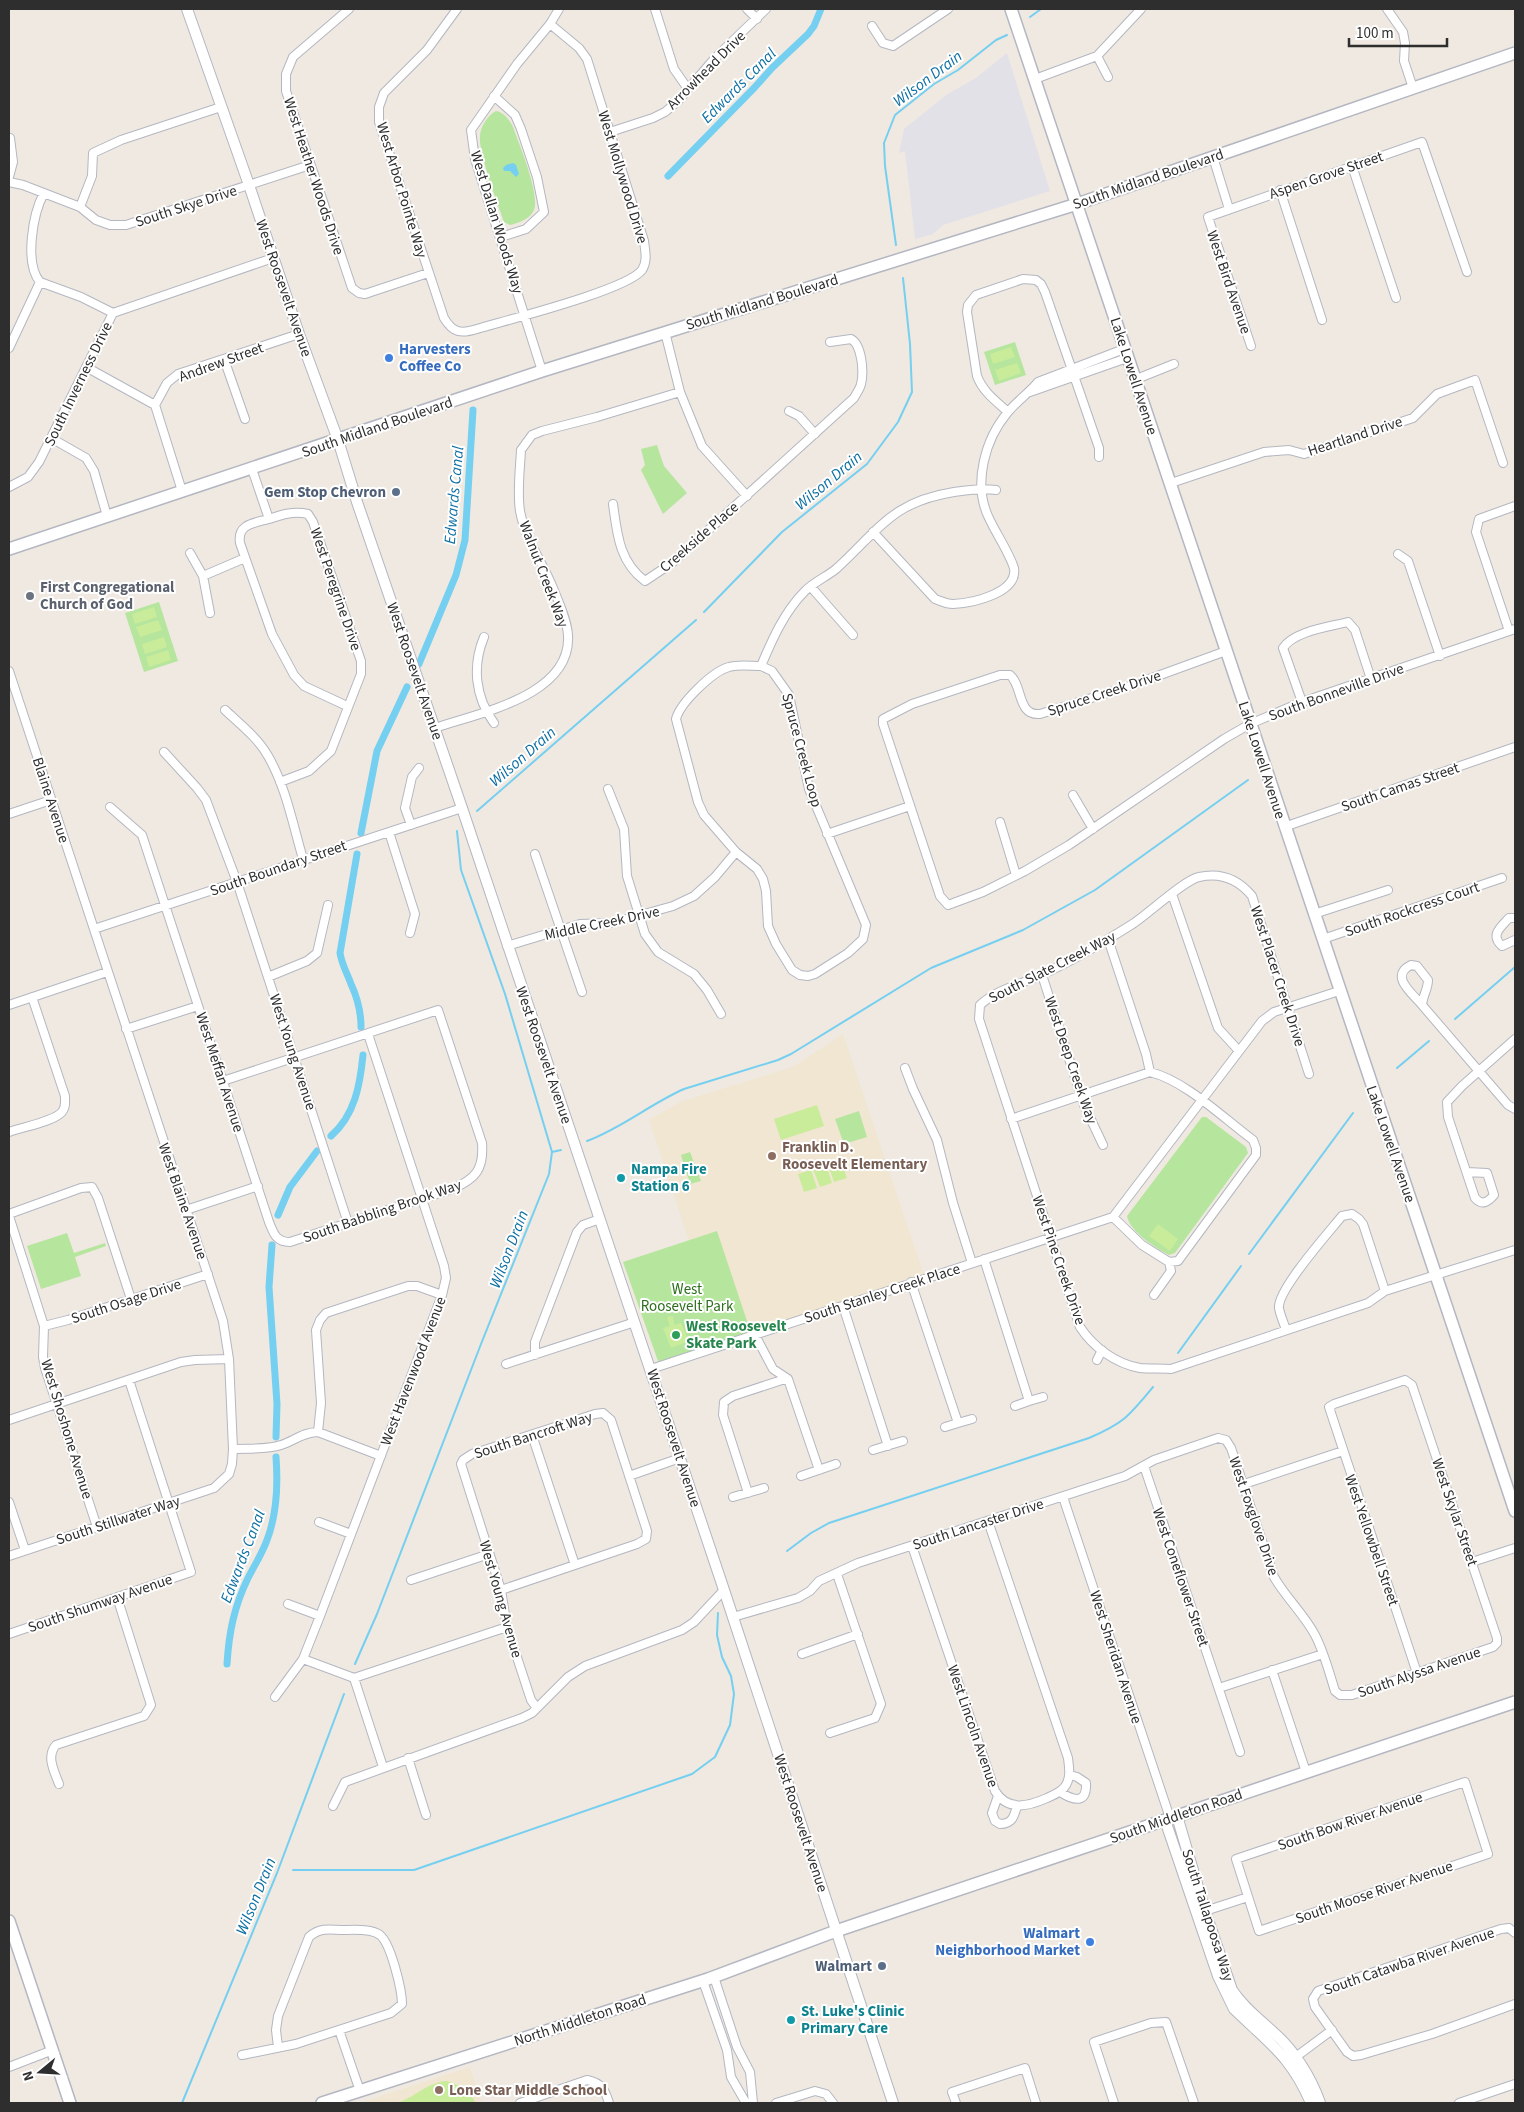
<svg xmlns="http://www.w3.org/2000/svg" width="1524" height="2112" viewBox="0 0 1524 2112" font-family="'Source Sans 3',sans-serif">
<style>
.industrial{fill:#e3e1e8}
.education{fill:#f0e6d1}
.green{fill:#b6e59e}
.pitch{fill:#c9ec9a}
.water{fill:#75cff0}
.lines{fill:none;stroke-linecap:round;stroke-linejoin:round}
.stream{stroke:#75cff0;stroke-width:2}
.canal{stroke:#75cff0;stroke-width:7}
.minor-casing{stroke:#b4b7c1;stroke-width:10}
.tertiary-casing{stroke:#b4b7c1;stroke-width:12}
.secondary-casing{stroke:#b4b7c1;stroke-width:14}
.minor{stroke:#fff;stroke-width:8}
.tertiary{stroke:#fff;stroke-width:10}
.secondary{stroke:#fff;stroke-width:11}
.shop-dot{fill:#3f7fe0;stroke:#fff;stroke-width:2}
.service-dot{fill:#5c6f8a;stroke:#fff;stroke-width:2}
.worship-dot{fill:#6b7280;stroke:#fff;stroke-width:2}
.education-dot{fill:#8d6e63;stroke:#fff;stroke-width:2}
.culture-dot{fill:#0f9aa8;stroke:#fff;stroke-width:2}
.leisure-dot{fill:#2e9e5b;stroke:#fff;stroke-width:2}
.labels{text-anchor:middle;stroke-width:4;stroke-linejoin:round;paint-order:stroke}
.street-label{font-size:15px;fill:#2e2e2e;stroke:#fff}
.shop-label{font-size:15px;font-weight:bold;fill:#366cbe;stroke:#fff;text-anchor:start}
.service-label{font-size:15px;font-weight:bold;fill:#4e5e75;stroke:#fff;text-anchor:end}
.worship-label{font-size:15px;font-weight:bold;fill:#5b616d;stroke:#fff;text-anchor:start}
.education-label{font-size:15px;font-weight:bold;fill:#785e54;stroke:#fff;text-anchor:start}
.culture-label{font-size:15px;font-weight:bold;fill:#0d838f;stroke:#fff;text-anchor:start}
.park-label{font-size:15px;fill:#2c6e1b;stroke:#fff}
.leisure-label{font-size:15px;font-weight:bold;fill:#27864d;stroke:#fff;text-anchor:start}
.water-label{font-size:16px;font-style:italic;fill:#0d6fa3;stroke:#fff}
</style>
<rect width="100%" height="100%" fill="#efe9e1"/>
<path class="industrial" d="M1007,53L1050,191L943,225L933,234L915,239L905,151L899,153L904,129L946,95L976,78Z"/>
<path class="education" d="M843,1034L924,1275L751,1333L717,1232L689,1241L649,1120L680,1102L793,1067Z
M470,2067L482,2103H360Z"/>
<path class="green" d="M496,111C504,112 510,121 513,127C519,144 542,198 533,212C528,220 518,223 510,225L504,222C498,204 478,152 480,136C480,127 488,115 496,111Z
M1015,342L1026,375L995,385L984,352Z
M657,445L664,466L687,493L663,514L641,470L645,465L641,449Z
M159,602L178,661L144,672L125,613Z
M859,1111L867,1137L844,1144L835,1119Z
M1202,1117H1206L1246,1147L1248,1153L1175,1253L1169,1255C1156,1248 1130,1232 1127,1216Z
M690,1152L701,1181L690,1184L681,1155Z
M717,1231L751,1333L661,1362L658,1361L623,1262Z
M67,1233L74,1253L105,1243L106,1246L75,1257L81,1276L41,1289L27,1246Z"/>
<path class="pitch" d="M1011,347L1015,357L993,364L990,354Z
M1017,363L1021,373L999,381L995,370Z
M154,607L157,617L135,624L132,614Z
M158,620L162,630L140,637L136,627Z
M164,637L167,647L145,654L142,644Z
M168,650L171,660L149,667L146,657Z
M817,1105L824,1126L781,1140L774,1119Z
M841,1160L847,1178L834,1182L828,1164Z
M826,1165L832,1183L820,1187L813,1169Z
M811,1170L817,1188L804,1192L798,1174Z
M1158,1224L1178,1239L1170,1251L1149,1236Z
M673,1316L674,1325L681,1323L689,1341L671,1348L663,1328L670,1326L667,1317Z
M447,2081L466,2088L476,2103H396C415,2098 427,2082 447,2081Z"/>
<path class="water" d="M513,163L516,165L519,174L516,177L510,171H504L503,168L506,165Z"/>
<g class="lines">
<path class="stream" d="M1030,17L1041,9
M896,245L885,166L884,143L895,115L934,84L958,70L996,40L1007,35
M704,612L782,532L867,464L898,422L912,392L910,344L903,278
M477,811L696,620
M1455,1019L1515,967
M1397,1068L1429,1041
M587,1141C622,1128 650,1104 684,1089L778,1060L791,1054L931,968L1023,930L1095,890L1248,780
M552,1152L561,1150
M1249,1254L1353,1113
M1178,1353L1241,1266
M787,1551L811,1533L829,1523L1089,1438C1124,1423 1129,1416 1153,1387
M355,1664L377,1614L481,1344L549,1174L552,1152L505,994L461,870L457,831
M293,1870H414L692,1774L715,1757L730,1725L734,1694L731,1676L722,1657L717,1635L718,1613
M182,2103L277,1873L344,1694"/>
<path class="canal" d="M668,176L755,87L772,68L808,34L814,26L821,9
M419,664L456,575L465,540L473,410
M361,833L377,751L407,687
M357,854L340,953C342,965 347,973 351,984C357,997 361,1012 361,1027
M331,1136C355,1115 360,1085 363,1055
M278,1215L290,1187L317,1151
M272,1245L269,1287L277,1404L276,1437
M227,1664C229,1632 234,1607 248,1578C254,1566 262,1554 267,1540C277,1514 278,1484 276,1457"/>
<defs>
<path id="minor" d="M349,9L293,57L286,74V91L352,288L359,293L365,294L428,273
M457,9L427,50L384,93L379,107V122L444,318C453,333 461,334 477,329C507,320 627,290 642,270C648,261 645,250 644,241L587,59L579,48L550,24
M655,9L674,69L688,89
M747,9L757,19
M1387,9L1403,32L1405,43L1404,61L1413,88
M872,26L883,43L893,46L948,9
M1097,56L1108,77
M1035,79L1097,56L1141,9
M494,96L515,115L521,129L537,177L544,212L526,229L501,237
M610,132L653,118L665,112L678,101L714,59L766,9
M1213,157L1229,209
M1352,166L1396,298
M9,177L13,162L10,138
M9,182L23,185L80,207L96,220L110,225H126L310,165
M1280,190L1322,320
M80,207L92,176L93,153L121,140L221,107
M40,282L81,297L113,313
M665,332L680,392L702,446L747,496
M1251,346L1208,217L1422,142L1467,272
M9,348L40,282C24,263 33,213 44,193
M224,359L245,419
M86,367L155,405L182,491
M542,371L475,159L471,130L517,64L550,24L559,9
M1134,380L1174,364
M1030,392L1127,358
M155,405L167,383L178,374L299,334
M789,411L799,416L815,434
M1008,412C996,401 983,392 977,376L967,312L968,305L976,295L1023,279L1036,280L1041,284L1045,292L1099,448V457
M51,438L86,458L94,471L107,516
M252,469L269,519C283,514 294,511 308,514L313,522L361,661V674L331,751L309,771L280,782
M1171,483L1264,452L1289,450L1304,454L1413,418L1437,394L1475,380L1503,463
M9,487L28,477L39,462L113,313L273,258
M613,504C617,533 619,562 645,581L672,563L854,398C856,394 860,389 861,384C864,372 862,345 851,339L830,342
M269,519C254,523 237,524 240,543L272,634L294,675L304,686L347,706
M873,532L935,599C941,601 946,604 953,604C973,603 1018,593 1014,568C1008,550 996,534 988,516C973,483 985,439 1008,412C1017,401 1029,393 1038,382L1124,349
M190,553L203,576L210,613
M1398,554L1408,561L1440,656
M203,576L245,558
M811,587L853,635
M1509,631L1476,532L1479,519L1515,506
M484,637C472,666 475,697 494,723
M1226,651L1130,686L1040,714C1017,716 1023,686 1010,675H1000L912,704L883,719V724L940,896L948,905L983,892L1025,871L1069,845L1224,739L1250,724L1302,702L1515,629
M761,666L772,671L789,695L809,789L866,925L863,939L848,953L815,974L808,976L800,975L792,970L776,944L768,926L766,891L763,879L757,869L736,852L704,815L698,802L676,719C680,703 713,671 729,667C739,664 751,666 761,666Z
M761,666C772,640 784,612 805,591C814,582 826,577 836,569C879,530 891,502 954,492C969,490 981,488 996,490
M9,671L223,1321L229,1359L233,1449L232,1464L229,1474L214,1488L9,1556
M1302,702L1283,648C1294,631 1329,627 1348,622L1355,630L1371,679
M225,710C240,724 258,738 268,756C286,787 293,825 303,859
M435,728C478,713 572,696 568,635C567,620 559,603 553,588C543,563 525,539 520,511C517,492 520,470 521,450L532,435L542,431L597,417L680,392
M164,752L197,788L206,800L237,882L348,1223
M608,789L624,829L627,876L645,934L658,952L694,974L707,990L721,1014
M1073,795L1093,829
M110,807L142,835L269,1222C274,1234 276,1242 290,1242L452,1189C476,1179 484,1169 482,1143L438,1010L223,1081
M9,814L51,800
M1000,822L1016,875
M411,825L405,808L412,777L419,768
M1284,827L1515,747
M389,832L415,914L410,933
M827,834L910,806
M535,854L582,992
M1172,894L1218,1028L1239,1051
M1314,914L1388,890
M1515,918H1509C1500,928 1490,935 1502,946L1515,940
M94,929L462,808
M1108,939L1146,1054L1150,1072
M1323,939L1502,878
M507,946L580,924L612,923L673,906L694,896L715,877L736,852
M1042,975L1084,1105L1103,1145
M268,977L307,961L317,953L328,905
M9,1005L107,972
M1422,1005C1412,993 1389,976 1411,965L1417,966L1428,980C1428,989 1423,995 1422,1005L1508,1105L1515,1109
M126,1029L198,1006
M905,1068L913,1089L937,1140L953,1203L972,1263
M1309,1074L1252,896C1238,879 1221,872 1199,877C1184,880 1147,915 1131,925C1104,942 1070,962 1041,975C1020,985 997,989 980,1005L979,1019L1080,1327C1093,1347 1116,1364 1140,1368C1150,1369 1161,1368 1171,1369L1368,1303L1385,1291L1515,1250
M1011,1119L1150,1072C1186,1081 1223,1118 1253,1140L1256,1148V1155L1178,1261L1169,1262L1142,1245L1113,1217
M9,1132C22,1127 53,1122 62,1112C66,1107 65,1102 65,1096L32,997
M1467,1172L1487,1173L1494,1195C1488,1202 1482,1206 1475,1198L1448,1117L1447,1102L1462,1086L1515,1039
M186,1210L258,1186
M9,1214L81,1188L92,1187L98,1198L131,1299
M9,1216L44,1326L43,1357L45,1368L97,1527
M984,1259L1029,1401L1015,1406
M911,1282L958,1423L945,1427
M1154,1295L1171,1271L1169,1262
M843,1306L888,1446
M44,1326L68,1320L208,1274
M1286,1330C1284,1323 1280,1315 1279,1308C1277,1290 1329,1232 1342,1216L1352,1214L1359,1219L1363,1224L1385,1291
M755,1335L773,1369L788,1379L819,1470
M535,1355V1342L577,1232L583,1225L600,1219
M1097,1360L1102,1350
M506,1364L635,1322
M651,1369L1113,1217L1262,1021L1274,1012L1339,991
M1029,1401L1043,1397
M9,1420L181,1362L195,1360L229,1359
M958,1423L972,1419
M318,1432L321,1403L316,1330L320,1320L326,1313L408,1286H417L442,1295
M532,1435L575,1565
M233,1449C248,1448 266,1450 281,1445C294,1441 303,1432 318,1432L381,1456
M873,1450L903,1441
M1144,1466L1240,1752
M629,1476L680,1458
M801,1476L836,1464
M1244,1484L1343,1451
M748,1493L723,1415L724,1402L733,1396L785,1379
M733,1497L764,1488
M1063,1497L1170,1818
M9,1502L25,1550
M319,1522L351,1534
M912,1546L995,1791C1008,1812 1029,1806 1047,1798C1055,1794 1062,1792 1066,1785C1071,1776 1069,1767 1068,1758L988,1521
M1472,1562L1515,1548
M411,1580L489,1554
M501,1590L637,1544L646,1539L647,1531L611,1420L603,1413L595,1414L472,1454L463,1460L461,1464L501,1590L507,1627L531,1700L537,1708
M288,1604L320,1616
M733,1617L798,1598L810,1591L819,1581L858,1563L1125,1476L1154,1460L1218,1438L1226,1440L1231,1448L1274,1577C1286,1598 1304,1614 1315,1635C1324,1652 1329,1672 1335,1691L1340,1695H1352L1493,1647L1497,1643V1638L1412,1385L1405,1380L1334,1404L1329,1407L1417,1673
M9,1634L191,1572L129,1380
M802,1654L858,1634
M303,1659L354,1678L507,1627
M1272,1670L1306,1772
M354,1678L383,1767
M1219,1688L1323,1654
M275,1697L303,1659L320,1616L442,1295L446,1278L444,1266L368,1034
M830,1733L875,1718L881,1704L837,1574
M408,1758L426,1815
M1465,1782L1488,1854L1259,1931L1236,1859Z
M59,1784C54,1771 46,1756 56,1745L144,1716L151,1705L117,1597
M1060,1792C1074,1801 1087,1804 1086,1783L1077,1777L1070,1775
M998,1796L992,1813L995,1821L1000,1824C1012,1824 1014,1817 1017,1806
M333,1806L345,1782L522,1718L532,1713L568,1677L585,1666L682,1630L694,1622L724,1590
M1202,1912L1248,1897
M1515,1933L1509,1928L1501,1929L1318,1991L1313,1999L1315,2007L1347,2052L1353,2056L1361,2055L1432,2034L1515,2004
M714,1977L737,2047L750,2072L753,2103
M703,1981L727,2050L731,2077L746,2103
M339,2030L360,2091
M242,2055L296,2044L391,2013L402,2004C402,1990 391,1944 380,1935C371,1928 352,1930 342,1930C329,1929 319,1928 309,1937L278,2016L276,2030L278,2047
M1293,2059L1332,2030
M9,2067L53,2050
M520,2103L587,2080C602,2083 605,2090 609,2103
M776,2103L815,2091L826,2094L833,2103
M956,2103L952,2092L1025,2068L1036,2103
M1114,2103L1094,2042L1151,2023L1166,2022L1194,2103
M1459,2103L1515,2084"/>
<path id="tertiary" d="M187,9L249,185L299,334L338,440L357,502L462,808L724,1590L893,2103
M1177,1816L1205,1911L1232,1990C1243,2007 1258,2018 1273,2032C1294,2050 1311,2077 1320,2103
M1165,1820L1218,1976L1234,2009C1269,2043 1291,2056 1311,2103"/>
<path id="secondary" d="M1011,9L1515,1511
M9,549L542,371L1077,204L1515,53
M9,1921L70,2103
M322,2103L708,1979L836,1931L1515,1702"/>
</defs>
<use href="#minor" class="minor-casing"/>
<use href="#tertiary" class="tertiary-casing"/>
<use href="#secondary" class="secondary-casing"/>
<use href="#minor" class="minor"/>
<use href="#tertiary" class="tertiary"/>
<use href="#secondary" class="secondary"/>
</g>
<g class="shop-dot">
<circle cx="389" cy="358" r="5"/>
<circle cx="1090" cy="1942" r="5"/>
</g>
<g class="service-dot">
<circle cx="396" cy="492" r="5"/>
<circle cx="882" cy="1966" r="5"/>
</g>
<circle class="worship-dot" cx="30" cy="596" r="5"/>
<g class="education-dot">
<circle cx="772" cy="1156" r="5"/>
<circle cx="439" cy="2090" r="5"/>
</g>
<g class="culture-dot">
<circle cx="621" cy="1178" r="5"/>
<circle cx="791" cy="2020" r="5"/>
</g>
<circle class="leisure-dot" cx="676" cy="1335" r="5"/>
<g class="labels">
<g class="street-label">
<text transform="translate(706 70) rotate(-45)" y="5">Arrowhead Drive</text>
<text transform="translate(1326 175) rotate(-19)" y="5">Aspen Grove Street</text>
<text transform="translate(314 176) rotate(72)" y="5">West Heather Woods Drive</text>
<text transform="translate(623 177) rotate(73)" y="5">West Mollywood Drive</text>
<text transform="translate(1148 179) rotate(-19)" y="5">South Midland Boulevard</text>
<text transform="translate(402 190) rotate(73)" y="5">West Arbor Pointe Way</text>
<text transform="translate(186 206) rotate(-18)" y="5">South Skye Drive</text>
<text transform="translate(497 222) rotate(73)" y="5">West Dallan Woods Way</text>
<text transform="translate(1229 282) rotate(71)" y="5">West Bird Avenue</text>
<text transform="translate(284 288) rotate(71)" y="5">West Roosevelt Avenue</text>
<text transform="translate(762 302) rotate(-17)" y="5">South Midland Boulevard</text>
<text transform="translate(221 362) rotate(-20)" y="5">Andrew Street</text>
<text transform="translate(1134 376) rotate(72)" y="5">Lake Lowell Avenue</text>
<text transform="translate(78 384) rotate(-64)" y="5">South Inverness Drive</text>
<text transform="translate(377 427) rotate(-19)" y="5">South Midland Boulevard</text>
<text transform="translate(1355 436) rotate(-18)" y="5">Heartland Drive</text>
<text transform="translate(699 537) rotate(-41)" y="5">Creekside Place</text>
<text transform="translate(544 574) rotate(69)" y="5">Walnut Creek Way</text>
<text transform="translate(336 589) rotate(71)" y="5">West Peregrine Drive</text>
<text transform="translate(415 671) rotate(71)" y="5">West Roosevelt Avenue</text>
<text transform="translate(1336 692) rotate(-20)" y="5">South Bonneville Drive</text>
<text transform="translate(1104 693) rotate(-18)" y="5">Spruce Creek Drive</text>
<text transform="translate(802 750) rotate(75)" y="5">Spruce Creek Loop</text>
<text transform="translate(1262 760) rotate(72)" y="5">Lake Lowell Avenue</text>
<text transform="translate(1400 787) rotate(-19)" y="5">South Camas Street</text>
<text transform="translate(51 800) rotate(72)" y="5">Blaine Avenue</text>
<text transform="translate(278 868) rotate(-19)" y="5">South Boundary Street</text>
<text transform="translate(1412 909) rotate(-19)" y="5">South Rockcress Court</text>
<text transform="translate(602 923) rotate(-12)" y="5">Middle Creek Drive</text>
<text transform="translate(1052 967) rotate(-27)" y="5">South Slate Creek Way</text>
<text transform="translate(1278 976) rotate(72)" y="5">West Placer Creek Drive</text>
<text transform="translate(293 1052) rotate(72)" y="5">West Young Avenue</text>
<text transform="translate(544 1055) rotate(71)" y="5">West Roosevelt Avenue</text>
<text transform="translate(1071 1060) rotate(71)" y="5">West Deep Creek Way</text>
<text transform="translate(220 1072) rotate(72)" y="5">West Meffan Avenue</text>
<text transform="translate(1391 1144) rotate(71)" y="5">Lake Lowell Avenue</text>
<text transform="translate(183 1201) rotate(71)" y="5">West Blaine Avenue</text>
<text transform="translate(382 1211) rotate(-19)" y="5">South Babbling Brook Way</text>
<text transform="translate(1059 1260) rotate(71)" y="5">West Pine Creek Drive</text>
<text transform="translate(882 1293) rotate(-18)" y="5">South Stanley Creek Place</text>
<text transform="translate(126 1301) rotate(-18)" y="5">South Osage Drive</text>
<text transform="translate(413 1371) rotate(-69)" y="5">West Havenwood Avenue</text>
<text transform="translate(67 1429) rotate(73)" y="5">West Shoshone Avenue</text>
<text transform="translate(533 1435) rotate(-18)" y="5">South Bancroft Way</text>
<text transform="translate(674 1438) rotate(72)" y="5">West Roosevelt Avenue</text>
<text transform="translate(1455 1512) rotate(71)" y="5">West Skylar Street</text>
<text transform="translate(1254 1516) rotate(71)" y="5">West Foxglove Drive</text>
<text transform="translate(118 1520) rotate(-18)" y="5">South Stillwater Way</text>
<text transform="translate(978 1524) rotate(-18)" y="5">South Lancaster Drive</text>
<text transform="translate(1372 1540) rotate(71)" y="5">West Yellowbell Street</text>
<text transform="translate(1181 1577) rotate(71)" y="5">West Coneflower Street</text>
<text transform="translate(501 1599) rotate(74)" y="5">West Young Avenue</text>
<text transform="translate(100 1603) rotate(-19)" y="5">South Shumway Avenue</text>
<text transform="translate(1116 1657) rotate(72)" y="5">West Sheridan Avenue</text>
<text transform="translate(1419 1672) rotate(-19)" y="5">South Alyssa Avenue</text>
<text transform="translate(973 1726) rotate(71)" y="5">West Lincoln Avenue</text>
<text transform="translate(1176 1816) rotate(-19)" y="5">South Middleton Road</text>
<text transform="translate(1350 1821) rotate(-19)" y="5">South Bow River Avenue</text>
<text transform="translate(801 1823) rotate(72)" y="5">West Roosevelt Avenue</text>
<text transform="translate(1374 1892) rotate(-19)" y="5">South Moose River Avenue</text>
<text transform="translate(1208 1915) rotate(72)" y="5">South Tallapoosa Way</text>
<text transform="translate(1409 1961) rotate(-19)" y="5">South Catawba River Avenue</text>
<text transform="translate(580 2020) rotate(-18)" y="5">North Middleton Road</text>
</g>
<g class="shop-label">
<text x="399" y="354">Harvesters<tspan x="399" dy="17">Coffee Co</tspan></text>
<text x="1080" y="1938" text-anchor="end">Walmart<tspan x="1080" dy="17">Neighborhood Market</tspan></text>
</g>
<g class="service-label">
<text x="386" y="497">Gem Stop Chevron</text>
<text x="872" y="1971">Walmart</text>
</g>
<g class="worship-label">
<text x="40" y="592">First Congregational<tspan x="40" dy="17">Church of God</tspan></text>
</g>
<g class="education-label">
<text x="782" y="1152">Franklin D.<tspan x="782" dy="17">Roosevelt Elementary</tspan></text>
<text x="449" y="2095">Lone Star Middle School</text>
</g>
<g class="culture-label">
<text x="631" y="1174">Nampa Fire<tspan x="631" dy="17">Station 6</tspan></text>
<text x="801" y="2016">St. Luke's Clinic<tspan x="801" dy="17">Primary Care</tspan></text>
</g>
<g class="park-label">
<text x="687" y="1294">West<tspan x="687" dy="17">Roosevelt Park</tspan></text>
</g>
<g class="leisure-label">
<text x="686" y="1331">West Roosevelt<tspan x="686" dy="17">Skate Park</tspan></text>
</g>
<g class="water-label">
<text transform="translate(927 78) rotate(-37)" y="6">Wilson Drain</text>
<text transform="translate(738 85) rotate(-45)" y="6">Edwards Canal</text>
<text transform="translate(828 480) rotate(-40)" y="6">Wilson Drain</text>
<text transform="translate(453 495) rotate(-85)" y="6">Edwards Canal</text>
<text transform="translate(522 756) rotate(-41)" y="6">Wilson Drain</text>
<text transform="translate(508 1249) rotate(-69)" y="6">Wilson Drain</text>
<text transform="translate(242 1556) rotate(-69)" y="6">Edwards Canal</text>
<text transform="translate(255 1896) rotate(-68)" y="6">Wilson Drain</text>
</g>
</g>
<rect width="1524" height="2112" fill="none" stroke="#2e2e2e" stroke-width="20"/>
<g transform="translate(40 2072) rotate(252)" stroke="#ffffff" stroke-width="4" paint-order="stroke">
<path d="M0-4L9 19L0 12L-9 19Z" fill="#2e2e2e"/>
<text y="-8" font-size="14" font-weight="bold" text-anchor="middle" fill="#2e2e2e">N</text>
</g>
<path d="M1349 38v8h98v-8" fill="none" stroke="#2e2e2e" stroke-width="2.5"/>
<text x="1356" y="38" font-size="15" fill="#2e2e2e" stroke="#ffffff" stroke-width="4" paint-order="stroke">100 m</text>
</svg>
